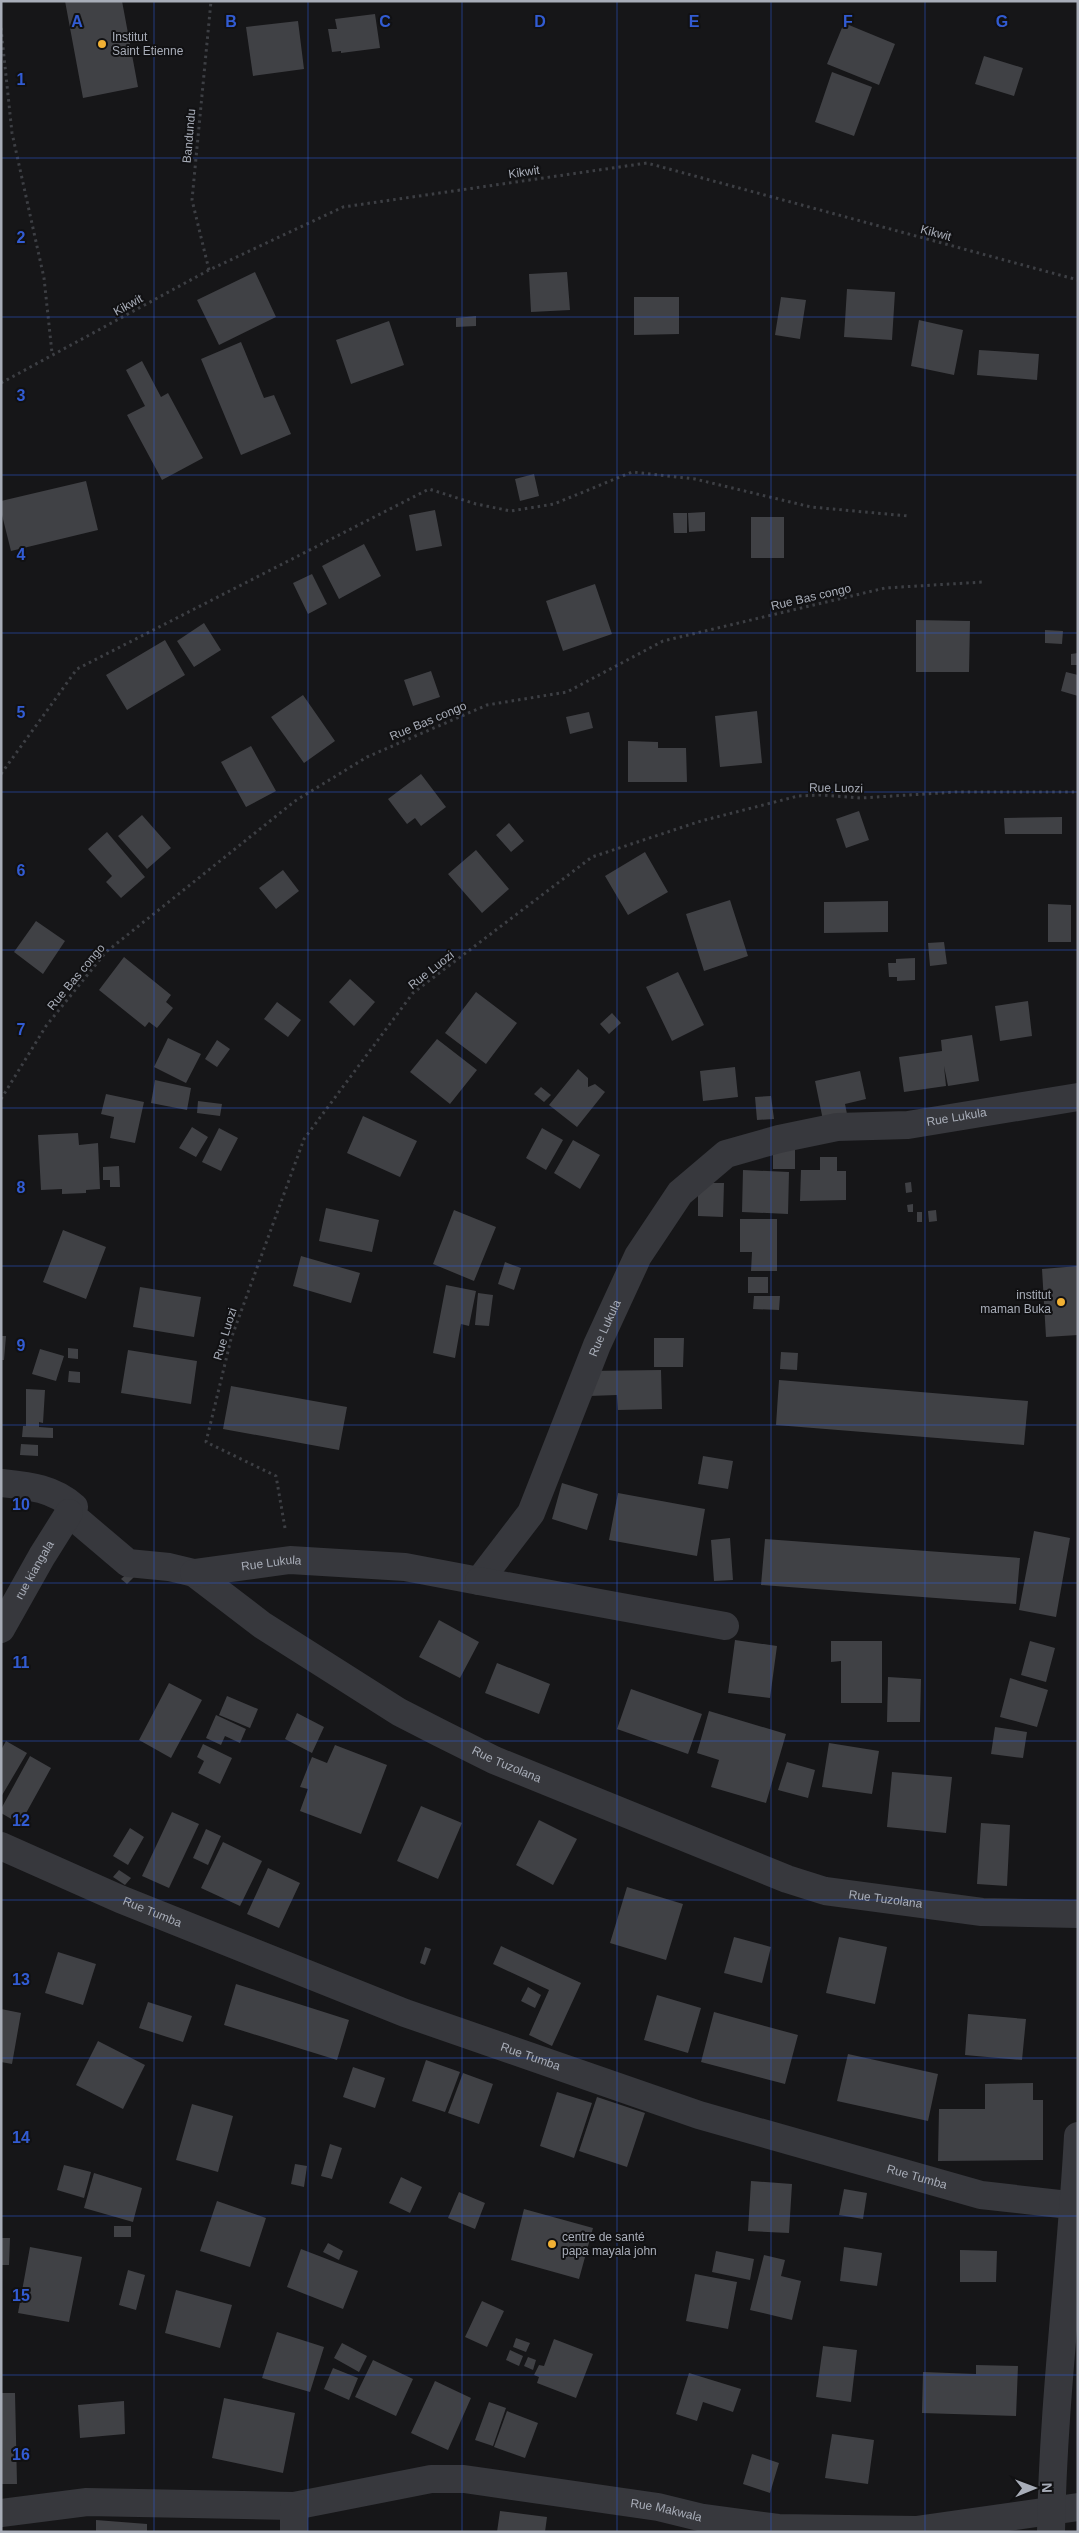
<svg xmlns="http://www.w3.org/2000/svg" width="1079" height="2533" viewBox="0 0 1079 2533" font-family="Helvetica,sans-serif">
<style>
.building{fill:#404145}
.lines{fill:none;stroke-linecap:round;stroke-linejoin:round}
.path{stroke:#3d3f44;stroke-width:3;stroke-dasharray:2.5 4;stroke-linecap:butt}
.minor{stroke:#37383d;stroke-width:28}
.grid{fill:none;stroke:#325cd3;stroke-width:1;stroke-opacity:0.55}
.poi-dot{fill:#f2b134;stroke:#111113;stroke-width:2}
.labels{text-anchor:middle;stroke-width:4;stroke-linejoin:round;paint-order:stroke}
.poi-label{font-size:12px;fill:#a8adb8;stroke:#111113;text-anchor:start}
.street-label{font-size:12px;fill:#a8adb8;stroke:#111113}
.grid-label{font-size:16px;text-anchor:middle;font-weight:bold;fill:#325cd3;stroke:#111113;stroke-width:4;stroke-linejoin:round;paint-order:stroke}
</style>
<rect width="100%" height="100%" fill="#161618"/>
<path class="building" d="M65,1H122L138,87L83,98Z
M375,14L380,48L341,53V51L332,52L328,29H337L335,19Z
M298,21L304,69L253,76L246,27Z
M844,23L895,44L879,85L827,64Z
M984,56L1023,68L1014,96L975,84Z
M832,72L872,87L854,136L815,122Z
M255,272L276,317L219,345L197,300Z
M567,272L570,310L531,312L529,274Z
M847,289L895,292L892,340L844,337Z
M634,297H679V334L634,335Z
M781,297L806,300L800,339L775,335Z
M476,316V326L456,327V318Z
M919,320L963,330L954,375L911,366Z
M389,321L404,365L351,384L336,340Z
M241,342L264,398L274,395L291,434L241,455L201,359Z
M979,350L1039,354L1037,380L977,375Z
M142,361L161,397L168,393L203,458L162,480L127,415L145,406L126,370Z
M534,474L539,496L520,501L515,479Z
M86,481L98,530L11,551L1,511V501Z
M435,510L442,546L416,551L409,515Z
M705,512V531L689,532L688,513Z
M673,513H687V533H674Z
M751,517H784V558H751Z
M364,544L381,576L339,599L322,566Z
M312,574L327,604L308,614L293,583Z
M595,584L612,634L563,651L546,601Z
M916,620L970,621L969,672H916Z
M204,623L221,650L194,667L177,641Z
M1045,630L1063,631L1062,644L1045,643Z
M165,640L185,675L127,710L106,675Z
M1078,653V665H1071V654Z
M431,671L440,697L413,706L404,680Z
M1066,672L1078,675V696L1061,691Z
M303,695L335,741L304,763L271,717Z
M757,711L762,763L720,767L715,716Z
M589,712L593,728L570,734L566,717Z
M628,741L658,742V748H686L687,782H628Z
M251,746L276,791L246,807L221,762Z
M421,774L446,807L421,826L415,818L407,824L388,799Z
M859,811L869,840L846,848L836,819Z
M142,815L171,848L147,869L118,836Z
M1062,817V834H1005L1004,818Z
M509,823L524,841L511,852L496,835Z
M107,832L145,877L121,898L106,882L112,876L88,849Z
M476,850L509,889L482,913L448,874Z
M645,852L668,892L628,915L605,876Z
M283,870L299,891L276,909L259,888Z
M730,900L748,956L704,971L686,914Z
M888,901V932L824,933V902Z
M1048,904L1071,905V942H1048Z
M36,921L65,941L43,974L14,952Z
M944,942L947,964L930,966L928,943Z
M124,957L171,995L166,1002L173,1008L157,1028L149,1022L145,1027L99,990Z
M915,958V980L897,981V977H889L888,963H896V959Z
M678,972L704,1025L672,1041L646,987Z
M350,979L375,1002L354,1026L329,1002Z
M476,992L517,1023L486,1064L445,1033Z
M1028,1001L1032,1036L1000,1041L995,1006Z
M277,1002L301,1020L288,1037L264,1019Z
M612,1013L621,1023L609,1034L600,1024Z
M972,1035L979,1081L948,1086L944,1066L946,1086L904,1092L899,1057L942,1051L941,1040Z
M168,1038L201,1054L186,1083L154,1067Z
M437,1039L477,1070L450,1104L410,1072Z
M217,1040L230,1049L217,1067L205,1059Z
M735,1067L738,1097L703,1101L700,1071Z
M578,1069L588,1078V1087L595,1084L605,1092L577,1127L549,1105Z
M860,1071L866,1099L845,1104L848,1119L824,1125L815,1081Z
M155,1080L191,1088L187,1110L151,1103Z
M541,1087L551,1095L544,1102L534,1094Z
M106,1094L144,1102L135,1143L110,1138L114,1117L101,1114Z
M771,1096L774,1119L757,1120L755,1097Z
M198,1101L222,1104L220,1116L197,1113Z
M363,1116L417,1141L400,1177L347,1153Z
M192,1127L208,1137L196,1157L179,1148Z
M219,1128L238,1138L221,1171L202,1162Z
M542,1128L563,1140L546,1170L526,1158Z
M78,1133L79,1145L98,1143L100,1189L86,1190V1193L62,1194V1189L41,1190L38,1135Z
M573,1140L600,1155L580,1189L554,1173Z
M773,1149H795V1169H773Z
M820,1157H837V1171H846V1200L800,1201L801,1170H820Z
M119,1166L120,1187H110V1180H103V1167Z
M743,1170L789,1172L788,1214L742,1212Z
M911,1182L912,1192L906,1193L905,1183Z
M698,1183H724L723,1217L698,1216Z
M913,1204V1212H908L907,1205Z
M326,1208L379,1220L372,1252L319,1241Z
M454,1210L496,1227L474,1281L433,1264Z
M936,1210L937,1221L929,1222L928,1211Z
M917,1212H922V1222H917Z
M740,1219H777V1271H751L752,1252H740Z
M63,1230L106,1247L86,1299L43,1282Z
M301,1256L360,1273L351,1303L293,1286Z
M505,1262L521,1268L514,1290L498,1284Z
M1078,1266V1335L1046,1337L1042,1269Z
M748,1277H768V1293H748Z
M446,1285L476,1291L469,1326L461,1324L455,1358L433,1353Z
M140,1287L201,1297L194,1337L133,1327Z
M478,1293L493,1295L489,1326L475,1325Z
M754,1296H780L779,1310L753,1309Z
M1,1336H6L4,1360H1Z
M654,1338H684L683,1367H654Z
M68,1348L78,1349V1359L68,1358Z
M40,1349L64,1356L56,1381L32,1374Z
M128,1350L197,1361L191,1404L121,1393Z
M781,1352L798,1353L797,1370L780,1369Z
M661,1370L662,1409L618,1410L617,1395L589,1396L588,1371Z
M69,1371L80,1372V1383L68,1382Z
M779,1380L1028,1401L1024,1445L776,1425Z
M231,1386L347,1407L339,1450L223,1429Z
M26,1389L45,1390L43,1423L39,1422V1427L53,1428V1438L22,1437L23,1426H26Z
M21,1444L38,1445V1456L20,1455Z
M703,1456L733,1461L728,1489L698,1484Z
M562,1483L598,1494L587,1530L552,1519Z
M618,1493L705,1509L697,1556L609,1540Z
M1034,1531L1070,1538L1056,1617L1019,1610Z
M730,1538L733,1580L714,1581L711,1540Z
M765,1539L1020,1558L1016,1604L761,1585Z
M130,1571L135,1576L127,1584L121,1579Z
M439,1620L479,1642L460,1678L419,1657Z
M735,1640L777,1646L770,1698L728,1693Z
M831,1641H882V1703H841V1661L831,1662Z
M1030,1641L1055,1648L1046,1682L1021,1675Z
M497,1663L550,1684L539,1714L485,1693Z
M888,1677L921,1679L920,1722H887Z
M1010,1678L1048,1690L1037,1727L1000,1717Z
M169,1683L202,1700L171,1758L139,1740Z
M631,1689L702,1714L688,1754L617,1729Z
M227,1696L258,1709L250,1728L219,1715Z
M709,1711L786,1734L766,1803L711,1787L719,1760L697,1753Z
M297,1713L324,1727L312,1753L285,1739Z
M216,1715L246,1729L240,1743L225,1736L221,1745L206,1738Z
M995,1727L1027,1732L1023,1758L991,1754Z
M6,1741L27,1753L1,1797V1750Z
M829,1743L879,1751L872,1794L822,1787Z
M203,1744L232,1758L220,1784L198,1773L204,1761L197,1757Z
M335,1745L387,1765L361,1834L300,1811L308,1789L300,1787L312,1757L327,1763Z
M30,1756L51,1768L20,1824L1,1813V1809Z
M787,1762L815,1770L808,1798L778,1790Z
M892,1772L952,1777L946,1833L887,1827Z
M421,1806L462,1823L438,1879L397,1861Z
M172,1812L199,1824L169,1888L142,1876Z
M539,1820L577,1839L553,1885L516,1865Z
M981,1823L1010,1825L1007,1886L977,1884Z
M130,1828L144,1837L128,1865L113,1856Z
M206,1829L221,1836L208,1865L193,1858Z
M223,1842L262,1861L240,1906L201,1888Z
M268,1868L300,1883L279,1928L247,1914Z
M119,1870L131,1878L125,1885L113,1877Z
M627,1887L683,1904L666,1960L610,1943Z
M734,1937L771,1947L762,1983L724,1973Z
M839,1937L887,1947L875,2004L826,1993Z
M501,1946L581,1983L552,2046L529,2035L549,1990L493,1964Z
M425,1947L431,1949L425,1965L420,1963Z
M58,1952L96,1964L83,2005L45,1993Z
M236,1984L349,2020L337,2060L224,2025Z
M528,1987L541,1995L535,2008L521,2001Z
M657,1995L701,2008L688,2053L644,2040Z
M148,2002L192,2016L183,2042L139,2028Z
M1,2009L21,2013L12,2064L1,2062Z
M714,2012L798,2035L785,2084L701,2062Z
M968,2014L1026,2019L1022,2060L965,2055Z
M98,2041L145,2065L123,2109L76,2085Z
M848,2054L938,2074L928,2121L837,2101Z
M426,2060L460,2072L445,2112L412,2101Z
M353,2067L385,2078L375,2108L343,2097Z
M463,2073L493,2084L479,2124L448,2113Z
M1033,2083V2100H1043V2160L938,2161L939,2109H985V2084Z
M557,2092L592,2103L574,2158L540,2146Z
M597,2097L645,2113L627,2167L579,2151Z
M192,2104L233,2116L218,2172L176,2160Z
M330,2144L342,2148L332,2179L321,2176Z
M295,2164L307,2166L304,2187L291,2184Z
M64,2165L91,2172L84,2198L57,2190Z
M94,2173L142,2188L133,2222L84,2208Z
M401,2177L422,2187L410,2213L389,2203Z
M751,2181L792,2184L789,2233L748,2231Z
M844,2189L867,2193L863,2219L839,2215Z
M459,2192L485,2203L475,2229L448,2218Z
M217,2201L266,2218L250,2267L200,2251Z
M524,2209L593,2228L579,2279L511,2260Z
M114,2226H131V2237H114Z
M1,2238H10L9,2265H1Z
M328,2243L343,2251L339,2260L323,2252Z
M30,2247L82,2257L69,2322L18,2313Z
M844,2247L882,2253L877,2286L840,2281Z
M301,2249L358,2271L343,2309L287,2287Z
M960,2250L997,2251L996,2282H960Z
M716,2251L754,2259L750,2280L712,2272Z
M764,2255L785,2260L781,2276L801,2281L792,2320L750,2310Z
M128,2270L145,2275L136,2310L119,2305Z
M695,2274L737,2282L728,2329L686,2321Z
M176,2290L232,2305L220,2348L165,2333Z
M482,2301L504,2311L487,2347L465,2337Z
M277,2332L324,2347L310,2392L262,2378Z
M516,2338L530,2343L526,2352L513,2347Z
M554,2339L593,2354L576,2398L537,2383L539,2377L534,2375L539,2365L544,2366Z
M342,2343L367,2356L359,2372L334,2358Z
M823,2346L857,2350L851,2402L816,2397Z
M510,2350L523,2356L519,2366L506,2360Z
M528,2357L536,2360L533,2370L524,2366Z
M373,2360L413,2379L396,2416L355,2397Z
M976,2365L1018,2366L1016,2416L922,2413L923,2372L976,2374Z
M333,2368L358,2378L349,2400L324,2389Z
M689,2373L741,2389L733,2412L703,2402L697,2421L676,2414Z
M435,2381L471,2398L448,2450L411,2433Z
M1,2393H15L17,2484H1Z
M224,2398L295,2413L283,2473L212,2458Z
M124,2401L125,2434L80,2438L78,2405Z
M489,2402L506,2408L493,2446L475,2440Z
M507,2411L538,2423L525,2458L494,2447Z
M832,2434L874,2440L868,2484L825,2478Z
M752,2454L779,2463L770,2493L743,2484Z
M500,2511L547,2517L545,2532H497Z
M96,2520L147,2524V2532H96Z"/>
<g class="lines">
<path class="path" d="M1,28L12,133L44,278L52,353
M209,270L192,200L211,1
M1,383L209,270L343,207L647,163L1078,280
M1,774L77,669L429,489L476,504L511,511L554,504L632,472L695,479L811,507L908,516
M1,1099L46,1026L106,952L295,801L367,757L487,705L567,692L663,641L885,588L983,582
M285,1528L276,1476L206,1442L231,1339L304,1139L413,993L592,857L701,821L798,796L821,795L861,798L956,792H1078"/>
<g class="minor">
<path id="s1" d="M1,1483C29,1486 53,1488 74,1507L69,1513L128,1563L169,1567L194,1573L262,1625L399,1712L440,1733L494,1760L787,1879L825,1891L982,1912L1078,1914"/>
<path id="s2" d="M194,1573L290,1560L405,1567L479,1581L531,1513L597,1345L638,1256L680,1193L726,1154L779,1139L837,1127L908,1125L1078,1097"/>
<path d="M479,1581L725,1626"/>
<path id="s3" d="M1,1629L42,1556L69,1513"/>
<path id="s4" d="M1,1846L120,1899L405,2013L699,2115L981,2195L1078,2206"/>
<path id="s5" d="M1,2513L87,2502L294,2506L431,2479H464L658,2507L703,2518L778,2528L916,2530L1078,2507"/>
<path d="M294,2532V2506"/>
<path d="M1051,2532C1053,2399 1071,2268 1078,2136"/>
</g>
</g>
<path class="grid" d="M154,1V2532M308,1V2532M462,1V2532M617,1V2532M771,1V2532M925,1V2532M1,158H1078M1,317H1078M1,475H1078M1,633H1078M1,792H1078M1,950H1078M1,1108H1078M1,1266H1078M1,1425H1078M1,1583H1078M1,1741H1078M1,1900H1078M1,2058H1078M1,2216H1078M1,2375H1078"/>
<g class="poi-dot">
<circle cx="102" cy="44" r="5"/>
<circle cx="1061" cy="1302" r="5"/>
<circle cx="552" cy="2244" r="5"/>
</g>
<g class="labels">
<g class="poi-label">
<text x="112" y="41">Institut<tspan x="112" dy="14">Saint Etienne</tspan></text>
<text x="1051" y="1299" text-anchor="end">institut<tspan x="1051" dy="14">maman Buka</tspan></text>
<text x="562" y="2241">centre de santé<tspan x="562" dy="14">papa mayala john</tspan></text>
</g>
<g class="street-label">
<text transform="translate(189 136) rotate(-85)" y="4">Bandundu</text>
<text transform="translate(524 172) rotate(-8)" y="4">Kikwit</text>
<text transform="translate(936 233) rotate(15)" y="4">Kikwit</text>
<text transform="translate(128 305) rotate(-29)" y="4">Kikwit</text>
<text transform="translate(811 597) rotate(-13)" y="4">Rue Bas congo</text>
<text transform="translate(428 721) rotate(-23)" y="4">Rue Bas congo</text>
<text transform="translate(836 788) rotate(1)" y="4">Rue Luozi</text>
<text transform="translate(431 970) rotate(-38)" y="4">Rue Luozi</text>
<text transform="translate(76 977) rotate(-50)" y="4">Rue Bas congo</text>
<text dy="4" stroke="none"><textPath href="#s2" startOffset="1022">Rue Lukula</textPath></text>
<text dy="4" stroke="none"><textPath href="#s2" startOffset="572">Rue Lukula</textPath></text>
<text transform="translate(225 1334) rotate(-73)" y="4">Rue Luozi</text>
<text dy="4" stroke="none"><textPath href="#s2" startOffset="78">Rue Lukula</textPath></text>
<text dy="4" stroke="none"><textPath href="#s3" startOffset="68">rue kiangala</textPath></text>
<text dy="4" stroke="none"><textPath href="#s1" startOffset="598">Rue Tuzolana</textPath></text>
<text dy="4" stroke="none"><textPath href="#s1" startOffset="1002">Rue Tuzolana</textPath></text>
<text dy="4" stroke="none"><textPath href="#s4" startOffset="165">Rue Tumba</textPath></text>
<text dy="4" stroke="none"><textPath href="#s4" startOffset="570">Rue Tumba</textPath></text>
<text dy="4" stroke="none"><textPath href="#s4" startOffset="975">Rue Tumba</textPath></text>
<text dy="4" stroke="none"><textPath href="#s5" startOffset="671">Rue Makwala</textPath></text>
</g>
</g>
<g class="grid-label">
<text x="77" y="27">A</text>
<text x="231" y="27">B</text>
<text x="385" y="27">C</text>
<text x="540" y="27">D</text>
<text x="694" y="27">E</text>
<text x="848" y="27">F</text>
<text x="1002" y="27">G</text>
<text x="21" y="85">1</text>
<text x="21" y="243">2</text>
<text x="21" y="401">3</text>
<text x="21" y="560">4</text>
<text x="21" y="718">5</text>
<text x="21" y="876">6</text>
<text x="21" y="1035">7</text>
<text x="21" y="1193">8</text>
<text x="21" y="1351">9</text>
<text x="21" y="1510">10</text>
<text x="21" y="1668">11</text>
<text x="21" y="1826">12</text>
<text x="21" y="1985">13</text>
<text x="21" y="2143">14</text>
<text x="21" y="2301">15</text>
<text x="21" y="2460">16</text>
</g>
<rect width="1079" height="2533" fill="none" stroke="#a8adb8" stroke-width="5"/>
<g transform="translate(1034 2488) rotate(89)" stroke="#111113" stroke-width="4" paint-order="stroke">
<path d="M0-4L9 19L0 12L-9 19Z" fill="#a8adb8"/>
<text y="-8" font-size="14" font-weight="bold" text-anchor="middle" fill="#a8adb8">N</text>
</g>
</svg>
